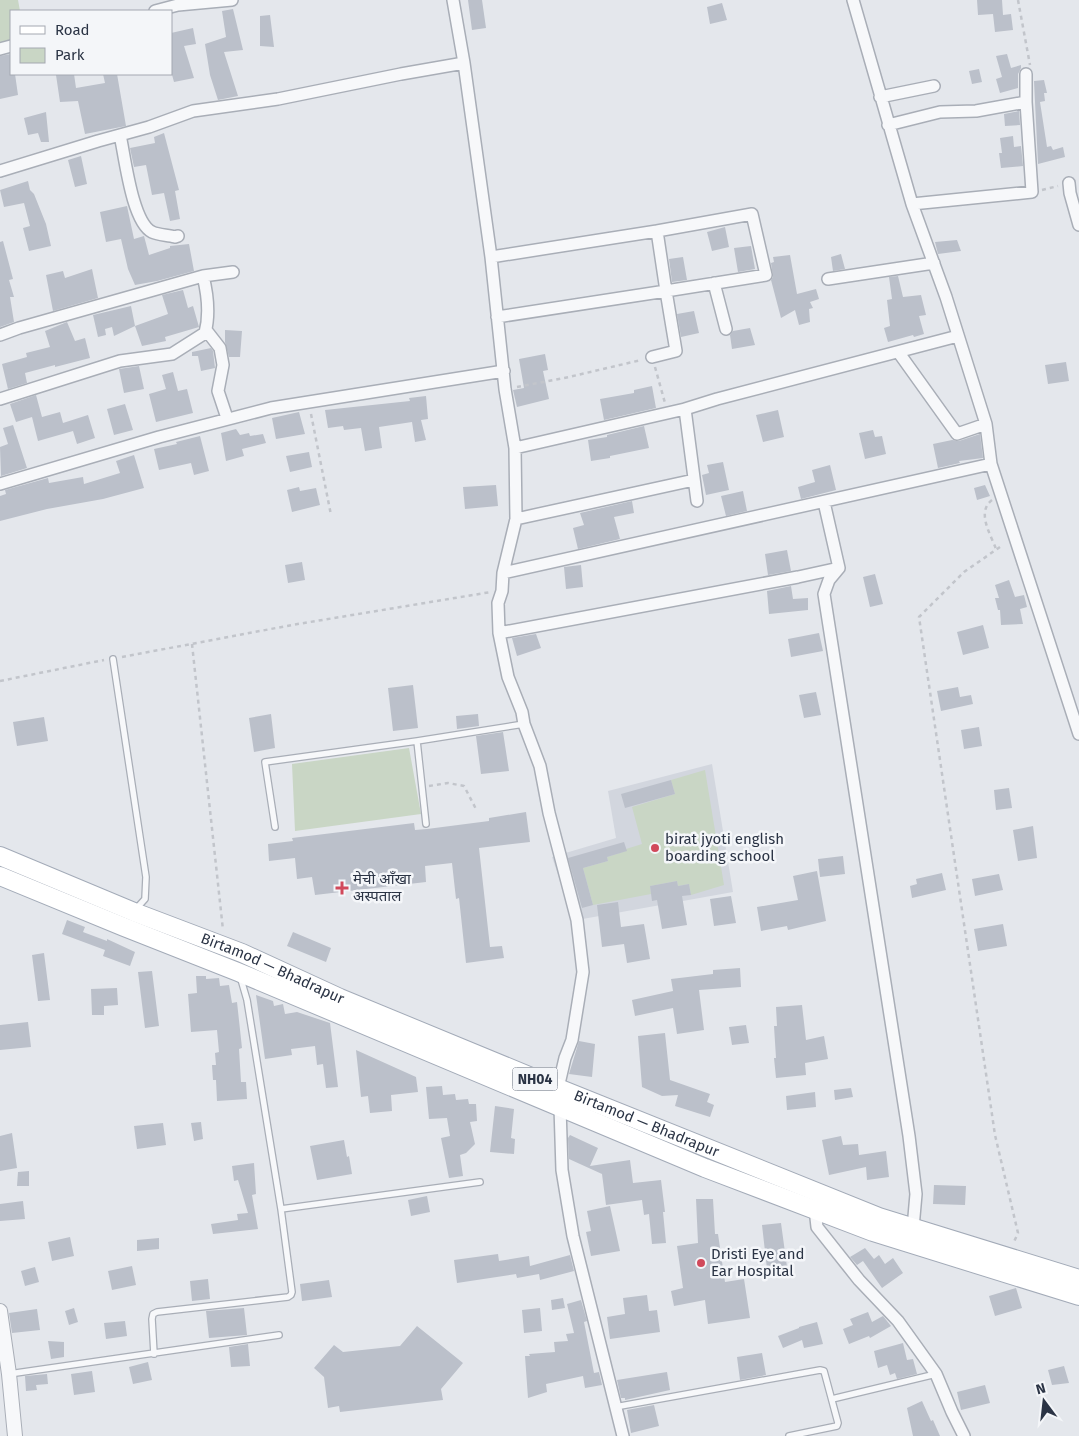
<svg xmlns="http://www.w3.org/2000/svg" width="1079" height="1436" viewBox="0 0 1079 1436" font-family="'Fira Sans','Noto Sans Devanagari',sans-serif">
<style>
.built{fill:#d2d6de}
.green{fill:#c9d6c5}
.building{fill:#bbc0ca}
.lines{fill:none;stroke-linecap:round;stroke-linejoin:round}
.service-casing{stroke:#a9aeb7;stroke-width:8}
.minor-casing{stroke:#a9aeb7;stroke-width:14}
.tertiary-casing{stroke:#a9aeb7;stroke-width:16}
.primary-casing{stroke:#a3abb8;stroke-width:20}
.path{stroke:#c2c5cb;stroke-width:2.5;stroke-dasharray:4 4;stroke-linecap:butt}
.service{stroke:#f7f8fa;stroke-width:5.5}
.minor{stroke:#f7f8fa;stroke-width:11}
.tertiary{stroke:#f7f8fa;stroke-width:14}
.primary{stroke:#fff;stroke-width:18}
.poi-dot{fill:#d1495b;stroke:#f4f6f9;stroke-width:2}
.labels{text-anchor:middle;stroke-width:5;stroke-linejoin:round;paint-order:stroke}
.shield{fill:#f4f6f9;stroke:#676e7b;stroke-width:1}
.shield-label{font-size:14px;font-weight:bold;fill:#2b3445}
.poi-label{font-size:15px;fill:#2b3445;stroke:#f4f6f9;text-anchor:start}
.street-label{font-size:15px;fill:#2b3445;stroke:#f4f6f9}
</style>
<rect width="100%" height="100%" fill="#e4e7ec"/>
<path class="built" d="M712,764L733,892L577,920L573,919L552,857L616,838L608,791Z"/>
<path class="green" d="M0,0H18L20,11H11V44L0,47Z
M409,748L421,814L295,831L292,764Z
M705,770L724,885L691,895L689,884L678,886L677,881L650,886L651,894L593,905L583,868L608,861L607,857L626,851V849L642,844L632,807L675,794L671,780Z"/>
<path class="building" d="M468,0H482L486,28L472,30Z
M977,0H1002L1003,15L1011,14L1013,30L995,32L993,14L978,15Z
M722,3L727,20L710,24L707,7Z
M233,9L243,50L224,52L238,96L218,100L210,75L205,44L226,37L222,11Z
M270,15L274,47L260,46V16Z
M193,28L196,44L184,46L194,78L174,82L171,71V33Z
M11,54V74H15L18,95L0,99V56Z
M1007,54L1011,68L1021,65V68L1018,74V88L1000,93L996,79L1002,77L996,56Z
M979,69L982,82L972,84L969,71Z
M74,74L76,88L105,83L103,74H117L126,126L85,134L78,101L60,102L56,75Z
M1044,80L1047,93H1044L1045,101L1040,102L1047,147L1051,146L1053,150L1063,147L1065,157L1038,164L1034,81Z
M1019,111L1020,125L1005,126L1004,114Z
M46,112L49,142H41L38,133L28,135L24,118Z
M164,133L179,190L175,191L180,219L170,221L164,193L152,195L146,165L134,167L130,148L155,143L154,137Z
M1013,136L1014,147L1021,146L1023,166L1001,168L999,153H1002L1000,138Z
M81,156L87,184L75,187L68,160Z
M28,181L30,190L34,194L46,224L51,246L29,251L23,228L30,226L24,203L4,207L0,190Z
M127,206L134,239L144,236L149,255L170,248V246L189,244L194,271L157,281L135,285L128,269L121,239L106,242L100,212Z
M725,227L729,247L712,251L707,232Z
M957,240L961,251L938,254L935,242Z
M3,241L13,279L9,280L14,297H10L14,322L0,327V242Z
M751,246L755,269L738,272L734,248Z
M841,254L845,269L833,271L831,257Z
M790,255L797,294L816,289L819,299L810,302L813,308L809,309L810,322L799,325L795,310L781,318L771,280L773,277L771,263L774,262L773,257Z
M683,257L687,280L672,282L669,259Z
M92,269L98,298L53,311L46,275L63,271L65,278Z
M898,276L903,297L921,295L926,315L919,316L924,334L914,337L913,335L888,342L884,328L890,326L887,300L892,299L889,277Z
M183,290L188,308L193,306L199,327L165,337L166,341L142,346L135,326L168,314L162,295Z
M131,306L135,326L114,336L112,327L105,329L106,335L98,337L93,315Z
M694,311L699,333L681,337L677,314Z
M67,322L75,341L85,338L90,358L55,367V365L25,373L27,383L8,389L2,364L27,357L26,353L50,347L45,331Z
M750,328L755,345L732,349L730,335L733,331Z
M225,330L242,331L240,357H229L225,342Z
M211,348L213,351L215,368L201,371L198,356H192V352Z
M545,354L548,370L543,371L549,399L517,407L513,390L524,388L519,359Z
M1066,362L1069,381L1048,384L1045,365Z
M139,366L144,389L124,393L119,369Z
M173,372L178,391L187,389L193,413L156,422L149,394L166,389L162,375Z
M652,386L656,408L604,420L600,399L634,393V390Z
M36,395L42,417L60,412L63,423L88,415L95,438L77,444L73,431L38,441L32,417L16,422L10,404Z
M426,396L428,419L421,420L426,440L415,442L412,422L379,427L382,448L365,451L361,428L344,430L343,426L328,428L325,410L410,401L409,398Z
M125,404L133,430L114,435L107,409Z
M778,410L784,437L763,442L756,415Z
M299,412L305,434L276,439L272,418Z
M13,425L27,468L1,476L0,447L8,444L3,428Z
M644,426L649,448L610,456V458L591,461L588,440L607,437V435Z
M236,429L240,435L249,433L250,436L263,434L266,443L242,449L244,456L226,461L221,433Z
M873,430L875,437L882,436L886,454L865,459L859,433Z
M980,434L983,458L959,461L960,463L938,468L933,444L952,440L959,441Z
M200,436L209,471L194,475L191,463L159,470L154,449L177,444L176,442Z
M309,452L312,467L290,472L286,456Z
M134,455L144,488L103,499L47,509L0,521V496L6,494L5,490L48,478L49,483L83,477L84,484L120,473L116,461Z
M723,462L729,490L706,495L702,475L709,473L707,465Z
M830,465L836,490L801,499L798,487L815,482L812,470Z
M496,485L498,506L465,509L463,487Z
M985,485L990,496L977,500L974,488Z
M299,487L300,491L316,488L320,505L292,512L287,490Z
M743,491L747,511L726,516L721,496Z
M632,501L634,513L614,517L620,539L578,549L573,528L584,525L580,513Z
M787,550L791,571L768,575L765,554Z
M302,562L305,580L288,583L285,565Z
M581,565L583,587L566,589L564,567Z
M875,574L883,604L870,607L863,577Z
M1009,580L1015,597L1024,595L1027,607L1020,609L1023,624L1001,625L1000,610H998L995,598H999L995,585Z
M791,586L793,599L808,598V610L769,614L767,591Z
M983,625L989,648L963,655L957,632Z
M819,633L823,651L791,657L788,639Z
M536,634L541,648L517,656L512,638Z
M413,685L418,728L393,731L388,688Z
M958,687L960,697L971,695L973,704L941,711L937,691Z
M816,692L821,715L804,718L799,695Z
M271,714L275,748L254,752L249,718Z
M478,714L479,726L457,729L456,716Z
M44,717L48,741L17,746L13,722Z
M979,727L982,746L964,749L961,730Z
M503,732L509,771L481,774L476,736Z
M671,780L675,794L625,808L621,794Z
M1009,788L1012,808L996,810L994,790Z
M526,812L530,842L479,848L490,947L502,946L504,958L466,963L459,898L456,899L452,863L425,866L426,882L315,895L312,877L297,879L295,858L269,861L268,844L293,841L292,838L414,823L415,830L427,829L489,821V818Z
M1033,826L1037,858L1018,861L1013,830Z
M624,842L627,851L607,857L608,861L583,868L593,905L582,908L568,858Z
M843,856L845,874L820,877L818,859Z
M817,871L826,921L788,930L787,926L761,931L757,907L798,900L793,876Z
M942,873L946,890L912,898L910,886L917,884L916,879Z
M999,874L1003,890L975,896L972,879Z
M677,881L678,886L689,884L691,895L682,896L687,925L662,929L657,900L652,901L650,886Z
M731,896L736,923L714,926L710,899Z
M618,902L621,927L644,924L650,959L627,963L624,944L602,947L597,905Z
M67,920L85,927L83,932L107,941V939L135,952L130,966L103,956L105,950L62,934Z
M1003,924L1007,946L978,951L974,929Z
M293,932L331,948L326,962L287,946Z
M44,953L50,1000L38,1001L32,955Z
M740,968L741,987L699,990L704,1030L677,1034L673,1008L635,1016L632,1000L673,991L671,979L713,974V970Z
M152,971L159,1026L145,1028L138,972Z
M196,976H206V979L219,978L220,986L229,985L232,1003L237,1002L242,1048L239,1049L241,1082H246L247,1099L217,1101L216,1080H213L212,1065H216L215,1053L219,1052L217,1030L191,1032L188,994L197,993Z
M117,988L118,1005L104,1006V1015H92L91,989Z
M256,995L273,1001L274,1006L283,1004L285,1014L297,1012L330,1023L338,1087L326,1088L323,1064L317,1065L315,1046L291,1049L292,1055L265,1059Z
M802,1005L806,1040L824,1036L828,1059L805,1063L806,1075L776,1078L774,1058H776L774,1026H777L776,1007Z
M28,1022L31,1047L0,1050V1025Z
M746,1025L749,1043L732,1045L729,1027Z
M665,1033L670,1080L710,1094L707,1102L714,1105L710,1117L675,1106L678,1095L662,1096L642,1087L638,1036Z
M579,1041L595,1044L592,1077L569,1074Z
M356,1050L416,1077L418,1092L391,1095L392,1111L370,1113L368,1096L361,1097Z
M442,1086L443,1095L455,1094L456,1100L468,1099L469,1104H476L477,1121L470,1122L475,1144L466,1153L460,1155L463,1176L449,1178L441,1138L450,1136L447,1118L429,1119L426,1087Z
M851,1088L853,1097L835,1100L834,1090Z
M815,1092L816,1107L787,1110L786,1096Z
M495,1106L514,1109L511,1138L515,1139L514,1154L490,1152Z
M201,1122L203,1139L194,1141L191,1123Z
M163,1123L166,1145L137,1149L134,1126Z
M12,1133L17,1168L0,1171V1136Z
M570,1135L598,1148L590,1166L630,1160L633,1183L661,1180L665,1212H663L666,1243L652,1244L649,1214L644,1215L642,1200L606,1205L602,1174L569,1159L568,1138Z
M841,1136L843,1145L858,1144L859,1155L886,1151L889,1177L867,1180L866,1167L829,1175L822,1140Z
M344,1140L347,1157L349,1156L352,1174L317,1180L310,1146Z
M254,1163L256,1194L252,1195L258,1229L213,1234L211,1224L238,1220L237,1214L248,1213L238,1180L234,1181L232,1166Z
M29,1171V1186H17L18,1172Z
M934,1185L966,1186L965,1205L933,1204Z
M427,1196L430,1212L411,1216L408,1200Z
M696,1199H713L715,1234H718L725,1282L744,1279L750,1318L708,1324L705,1300L674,1306L671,1291L683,1288L677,1246L698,1243Z
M23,1201L25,1219L0,1221V1204Z
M610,1206L620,1251L591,1256L586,1232L591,1231L587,1211Z
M781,1223L787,1267L767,1269L762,1225Z
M70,1237L74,1256L52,1261L48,1242Z
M159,1238V1249L137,1251V1240Z
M865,1248L874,1259L879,1255L885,1264L893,1258L903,1273L882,1288L863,1261L857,1265L850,1257Z
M498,1254L499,1261L529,1256L530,1266L570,1255L574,1271L540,1280L539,1274L517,1278L516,1274L457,1283L454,1260Z
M132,1266L136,1285L112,1290L108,1271Z
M35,1267L39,1282L25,1286L21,1271Z
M208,1279L210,1299L192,1301L190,1281Z
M329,1280L332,1297L302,1301L300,1284Z
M1016,1288L1022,1308L995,1316L989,1296Z
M647,1295L649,1311L657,1310L660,1332L610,1339L607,1317L625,1314L623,1298Z
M563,1298L565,1308L552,1310L551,1300Z
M581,1300L587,1321L584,1322L594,1373L599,1372L602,1385L585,1388L583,1376L546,1384L547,1392L528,1398L525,1356H530L529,1354L555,1352L554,1342L568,1341L566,1334L574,1333L567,1304Z
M74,1308L78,1322L69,1325L65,1311Z
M244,1308L247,1335L209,1338L206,1311Z
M540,1308L542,1331L524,1333L522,1310Z
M37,1309L40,1330L12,1333L9,1313Z
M868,1312L872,1322L883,1316L891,1326L870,1338L869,1336L849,1344L843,1329L853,1325L850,1319Z
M125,1321L127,1336L106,1339L104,1323Z
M817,1322L823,1344L804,1348L802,1340L783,1348L778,1336L799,1328V1327Z
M417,1326L463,1363L441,1389L443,1400L340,1412L339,1406L328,1408L324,1377L314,1368L334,1345L343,1352L400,1346Z
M48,1341L64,1342V1357L51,1359Z
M903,1343L907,1360L913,1359L917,1374L897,1379L895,1373L890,1375L887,1365L878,1368L874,1351Z
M248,1344L250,1366L231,1367L229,1347Z
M762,1353L766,1375L740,1380L737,1357Z
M148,1362L152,1380L133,1384L129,1367Z
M1064,1366L1069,1383L1052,1385L1048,1370Z
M92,1371L95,1392L74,1395L71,1374Z
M667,1372L670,1390L625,1400V1398H621L617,1380Z
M47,1374L48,1384L36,1385L37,1390L26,1391L25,1376Z
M985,1385L990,1403L961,1410L957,1392Z
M922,1401L931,1421L933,1420L940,1436H913L907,1408Z
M654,1405L659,1426L631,1433L627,1410Z"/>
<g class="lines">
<defs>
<path id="service" d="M113,659L146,877L145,899L135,910
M417,741L426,824
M275,827L265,762L417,741L524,724
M281,1209L480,1182
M154,1354L152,1319L153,1314L157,1312L288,1297L291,1295L292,1292L281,1209L247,1000L240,976
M9,1374L279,1335
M832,1399L936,1374
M615,1407L820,1370L824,1371L838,1423L837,1426L789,1436"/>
<path id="minor" d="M453,0L464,63L491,257L505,389L515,448L516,519L503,573L502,591L498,603L499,633L508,677L522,712L524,724L540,766L549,813L577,920L583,972L572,1040L565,1058L558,1088L560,1107L562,1170L573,1236L623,1436
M853,0L912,204L946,297L986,424L991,464L1079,734
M155,11L178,5L232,0
M0,49L11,46
M880,97L934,86
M1026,102V74
M888,125L940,112L976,111L1026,102L1032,192L912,204
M120,135C125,157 132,222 152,232C158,235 168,235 175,237L178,236
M0,171L98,141L149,127L193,111L278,99L401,74L464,63
M1069,183L1070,193L1079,225
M752,214L766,275L666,291L657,231Z
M491,257L657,231
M828,279L934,263
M714,283L726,329
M497,317L666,291L676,351L652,357
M206,330L220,348L223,365L218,391L227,418
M0,335L19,328L203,276L233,272
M899,353L957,434L986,424
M0,399L120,361L172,354L205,333C210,314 208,296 203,276
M685,409L717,399L958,336
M515,448L685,409L697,501
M0,484L159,437L271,408L504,371
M824,502L839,568
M516,519L694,480
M503,573L991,464
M499,633L798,577L839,568L829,580L824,594L909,1136L916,1194L913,1228
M817,1211L816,1218L817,1227L859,1280L898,1321L936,1374L952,1412L964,1436"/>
<path id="tertiary" d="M0,1311L9,1374L15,1436"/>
<g id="primary">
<path id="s1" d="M0,856L134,912L242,953L340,998L558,1088L879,1217L1079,1279"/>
<path d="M0,876L124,927L238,972L705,1168L873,1232L1079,1296"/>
</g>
</defs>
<use href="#service" class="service-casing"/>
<use href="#minor" class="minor-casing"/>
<use href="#tertiary" class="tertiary-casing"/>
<use href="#primary" class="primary-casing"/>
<path class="path" d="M1018,0L1030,65
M1042,190L1058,186
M655,367L665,403
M517,387L569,377L641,360
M311,414L331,515
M992,500C976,512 991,535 996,549
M1000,547L964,572L919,617L995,1135L1018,1233L1013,1244
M192,644L223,930
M122,657L292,625L491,592
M0,681L104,660
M429,786L448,783L464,786L476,809"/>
<use href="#service" class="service"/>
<use href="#minor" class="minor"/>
<use href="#tertiary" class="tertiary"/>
<use href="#primary" class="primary"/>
</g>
<g class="poi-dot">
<circle cx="655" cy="848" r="5"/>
<path d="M339.5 880.5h5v5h5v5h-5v5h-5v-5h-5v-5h5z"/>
<circle cx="701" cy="1263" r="5"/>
</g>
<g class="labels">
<rect class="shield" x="512.5" y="1067.5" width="45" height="23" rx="4"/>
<g class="shield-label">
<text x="535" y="1084">NH04</text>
</g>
<g class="poi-label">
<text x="665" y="844">birat jyoti english<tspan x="665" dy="17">boarding school</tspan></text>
<text x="353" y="884">मेची आँखा<tspan x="353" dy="17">अस्पताल</tspan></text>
<text x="711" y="1259">Dristi Eye and<tspan x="711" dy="17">Ear Hospital</tspan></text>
</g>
<g class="street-label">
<text dy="5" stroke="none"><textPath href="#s1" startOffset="295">Birtamod — Bhadrapur</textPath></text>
<text dy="5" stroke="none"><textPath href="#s1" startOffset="700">Birtamod — Bhadrapur</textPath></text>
</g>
</g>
<rect x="10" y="10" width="162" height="65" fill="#f4f6f9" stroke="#a4a8b1"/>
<rect x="20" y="26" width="25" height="8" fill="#ffffff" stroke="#a4a8b1"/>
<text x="55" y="35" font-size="15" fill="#2b3445">Road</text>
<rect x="20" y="48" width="25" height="15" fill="#c9d6c5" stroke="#a4a8b1"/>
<text x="55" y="60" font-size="15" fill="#2b3445">Park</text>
<g transform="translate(1044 1401) rotate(345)" stroke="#f4f6f9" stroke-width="4" paint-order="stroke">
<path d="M0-4L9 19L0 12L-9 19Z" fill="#2b3445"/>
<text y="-8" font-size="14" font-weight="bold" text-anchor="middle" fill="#2b3445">N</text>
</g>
</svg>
